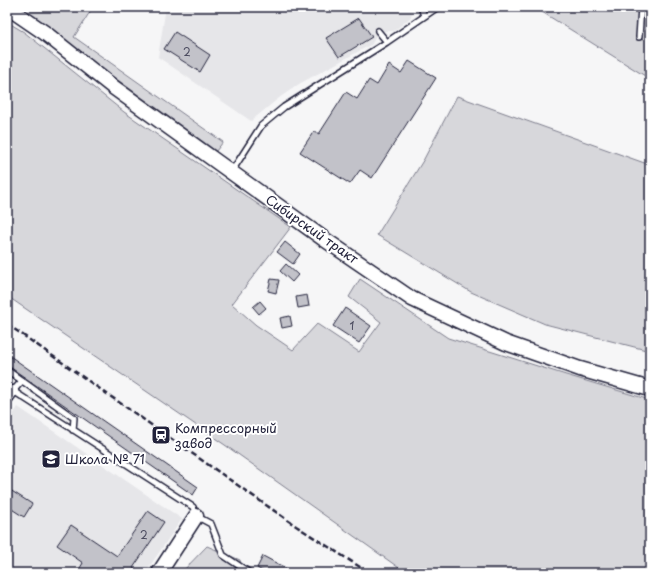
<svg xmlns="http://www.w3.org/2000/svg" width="657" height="580" viewBox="0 0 657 580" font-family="'Playpen Sans',sans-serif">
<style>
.built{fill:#e6e6e9}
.green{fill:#d7d7db;stroke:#7c7c8b}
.building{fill:#c2c2c9;stroke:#22223b}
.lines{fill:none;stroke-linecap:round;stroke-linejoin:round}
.lane-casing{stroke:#22223b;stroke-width:8}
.street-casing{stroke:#22223b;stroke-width:13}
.secondary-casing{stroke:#22223b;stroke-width:17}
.lane{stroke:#fff;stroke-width:5}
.street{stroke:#fff;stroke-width:10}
.secondary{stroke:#fff;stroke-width:14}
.rail{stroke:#22223b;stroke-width:2.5;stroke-dasharray:6 3;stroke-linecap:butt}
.labels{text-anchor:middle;stroke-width:4;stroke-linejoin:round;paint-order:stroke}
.number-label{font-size:11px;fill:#4a4a5e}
.street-label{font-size:13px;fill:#22223b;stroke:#fff}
.poi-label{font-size:13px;fill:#22223b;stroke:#fff;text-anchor:start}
</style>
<rect width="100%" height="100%" fill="#f6f6f7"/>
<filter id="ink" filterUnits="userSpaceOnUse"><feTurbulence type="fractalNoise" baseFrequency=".025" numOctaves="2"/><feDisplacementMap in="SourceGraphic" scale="8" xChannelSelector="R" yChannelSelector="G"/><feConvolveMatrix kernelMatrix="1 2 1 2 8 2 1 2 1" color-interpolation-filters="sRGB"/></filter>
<g filter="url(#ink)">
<path class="built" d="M166,7H415L410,18L394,31H378L372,44L299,84L279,98L251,121L158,57Z
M18,407L182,519L145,573H7V423Z"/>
<path class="green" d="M21,7H93L74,37L223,142L216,151L86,57Z
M534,7H650V79Z
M7,22L24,32L124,112L291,227L232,304L256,325L293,350L317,324L359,352L381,322L349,297L360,279L448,338L566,375L650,400V573H409L402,570L225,445L7,296Z
M457,96L650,165V351L545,324L471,292L377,235L424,159Z
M207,546L240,560L243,573H181Z"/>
<path class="building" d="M359,18L372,37L339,57L326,38Z
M175,32L210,55L200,72L164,49Z
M409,61L436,78L372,178L360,170L350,184L300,152L314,131L319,134L346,92L357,99L369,80L377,85L389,65L401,73Z
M285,242L300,254L293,264L277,252Z
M286,264L298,275L292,282L280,271Z
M271,279L279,280L276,293L268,291Z
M307,295L309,306L298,308L296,297Z
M260,301L266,308L259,314L253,307Z
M345,308L371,326L359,343L333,326Z
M290,316L292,326L282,328L280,318Z
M7,354L198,487L193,495L7,365Z
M7,488L32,504L24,517L7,506Z
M148,511L164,522L133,568L140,573H77L83,563L57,545L71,525L117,556Z
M263,556L295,573H266L257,568Z"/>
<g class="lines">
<defs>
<path id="lane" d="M421,7L424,16
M378,31L387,42
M639,37L641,7
M232,171L261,126L284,107L387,42L438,7
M7,370L74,418L73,430
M7,387L193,507L196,516L211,524L223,555L250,573
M13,391L22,381"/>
<path id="street" d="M7,399L13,391"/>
<path id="secondary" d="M7,7L45,33L113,87L324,239L412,299L506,343L580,369L650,389
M159,573L196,516"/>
</defs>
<use href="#lane" class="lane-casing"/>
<use href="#street" class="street-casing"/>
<use href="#secondary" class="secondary-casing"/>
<use href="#lane" class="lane"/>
<use href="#street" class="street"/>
<use href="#secondary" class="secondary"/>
<path class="rail" d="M7,324L296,526L360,567L372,573"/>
</g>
</g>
<defs>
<symbol id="station-square" viewBox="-11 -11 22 22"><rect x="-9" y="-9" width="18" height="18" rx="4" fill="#22223b" stroke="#fff"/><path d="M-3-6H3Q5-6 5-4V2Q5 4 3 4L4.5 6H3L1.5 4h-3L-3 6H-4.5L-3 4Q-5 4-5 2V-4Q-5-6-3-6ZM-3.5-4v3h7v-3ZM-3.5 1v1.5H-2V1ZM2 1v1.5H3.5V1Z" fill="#fff"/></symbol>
<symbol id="school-square" viewBox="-11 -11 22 22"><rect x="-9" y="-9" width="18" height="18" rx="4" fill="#22223b" stroke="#fff"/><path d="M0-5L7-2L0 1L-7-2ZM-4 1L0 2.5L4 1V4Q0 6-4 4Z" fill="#fff"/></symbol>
</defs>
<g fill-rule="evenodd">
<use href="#station-square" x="150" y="424" width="22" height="22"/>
<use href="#school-square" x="40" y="448" width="22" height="22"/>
</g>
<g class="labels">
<g class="number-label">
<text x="187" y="56">2</text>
<text x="352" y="330">1</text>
<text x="144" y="539">2</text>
</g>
<g class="street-label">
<text transform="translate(312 229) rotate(35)" y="5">Сибирский тракт</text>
</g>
<g class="poi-label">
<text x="175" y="433">Компрессорный<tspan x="175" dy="15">завод</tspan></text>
<text x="65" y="464">Школа № 71</text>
</g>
</g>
<rect width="657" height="580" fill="none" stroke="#fff" stroke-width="24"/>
<rect x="12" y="12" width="633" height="556" fill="none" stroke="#22223b" stroke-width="1.5" filter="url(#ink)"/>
</svg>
